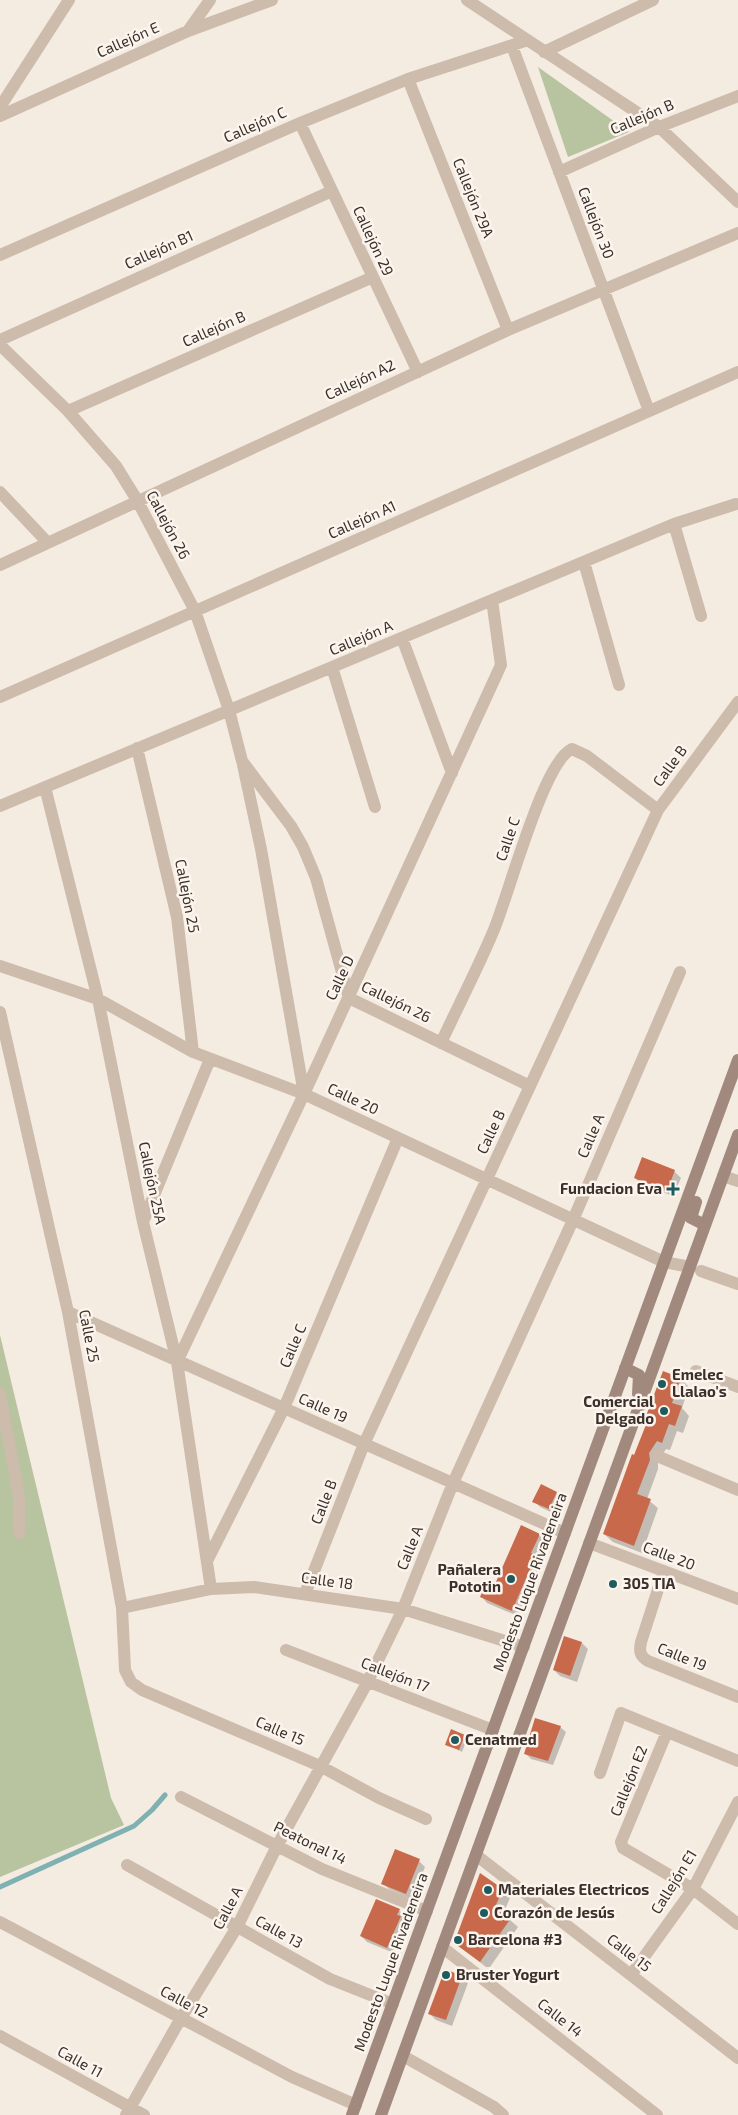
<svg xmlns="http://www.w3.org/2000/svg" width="738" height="2115" viewBox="0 0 738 2115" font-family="'Exo 2',sans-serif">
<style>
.green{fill:#b8c4a0}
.shadow{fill:#0003}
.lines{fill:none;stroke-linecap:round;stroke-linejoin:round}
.stream{stroke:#7fb0b2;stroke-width:5}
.building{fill:#c8694b}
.street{stroke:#cdbbac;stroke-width:12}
.secondary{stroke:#a18a7d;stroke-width:12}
.poi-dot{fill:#1f5a5e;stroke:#fbf5ee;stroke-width:2}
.labels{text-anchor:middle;stroke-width:5;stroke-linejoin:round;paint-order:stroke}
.street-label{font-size:15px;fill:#3b302b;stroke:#fbf5ee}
.poi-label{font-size:15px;font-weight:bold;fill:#3b302b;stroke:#fbf5ee;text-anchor:start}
</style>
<rect width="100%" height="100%" fill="#f4ebe1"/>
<path class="green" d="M538,67L629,132L568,157Z
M0,1335L111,1798L124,1825L0,1877Z"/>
<path class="shadow" d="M642,1159L674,1171L681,1178L673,1196L641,1184L635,1178Z
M664,1373L681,1379L689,1387L682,1408L689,1416L683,1433L677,1431L670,1450L666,1449L658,1461V1469L647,1499L658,1508L642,1553L613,1542L604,1534L650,1417Z
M556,1493L562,1499L555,1514L540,1507L534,1501Z
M539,1535L545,1541L537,1558L541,1562L518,1616L487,1603L481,1596L496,1586Z
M565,1638L582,1643L588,1649L577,1682L560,1676L554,1670Z
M560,1727L566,1732L553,1765L531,1759L525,1753Z
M464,1736L467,1739L462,1752L446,1744Z
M419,1861L425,1867L412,1899L389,1889L383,1883Z
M502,1890L510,1898L503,1914L518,1927L490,1967H486L455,1943Z
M399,1910L405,1916L403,1920L407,1924L394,1953L367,1942L361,1936Z
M445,1971L462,1977L468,1983L452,2026L436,2020L430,2014Z"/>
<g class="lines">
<path class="stream" d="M0,1887L134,1826L152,1810L165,1795"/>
</g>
<path class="building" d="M642,1157L675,1170L667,1191L634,1178Z
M663,1371L681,1378L672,1403L682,1406L675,1426L669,1424L662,1443L657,1441L649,1453L650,1460L637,1494L651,1499L634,1546L603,1534L632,1454L634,1455L649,1417L646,1416Z
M541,1484L557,1492L549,1509L532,1502Z
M521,1525L540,1534L531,1553L536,1555L512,1611L480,1597L487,1581L495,1584Z
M564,1636L582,1642L570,1676L553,1670Z
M535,1718L561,1726L548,1761L524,1754Z
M451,1729L465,1735L459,1750L445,1745Z
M395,1849L420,1859L406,1894L381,1884Z
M480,1873L503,1889L495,1907L511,1918L480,1962L454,1943Z
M376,1899L400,1909L397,1915L401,1916L387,1948L360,1936Z
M445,1969L462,1976L446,2020L428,2014Z"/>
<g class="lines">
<path class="street" d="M467,0L659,127L738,202
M188,31L210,0
M512,46L649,411
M544,52L653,0
M408,79L508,330
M0,107L69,0
M0,116L188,31L272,0
M300,123L418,372
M559,172L659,127L738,96
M0,255L300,123L408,79L528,40
M0,340L332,191
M0,345L68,411L116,466L137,500L195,611L229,710L242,761L291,826L303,847L316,878L349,998L530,1086
M68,411L373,277
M0,492L48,543
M674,524L701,616
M584,562L619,685
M0,565L508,330L738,233
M402,638L452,773
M332,667L375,807
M0,697L738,372
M137,748L177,917L193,1052
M243,765L261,849L304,1094
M45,787L98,999L143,1222L177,1362L211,1589
M0,806L674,524L736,504
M0,966L98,999L193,1052L304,1094L664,1262L690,1267
M0,1012L68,1312L122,1608L125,1670L131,1682L142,1690L320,1766L379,1798L426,1819
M441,1043C458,1006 477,970 493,932C508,898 543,761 572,749L587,756L658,810
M723,1176L738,1181
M143,1222L210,1059
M701,1271L738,1284
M68,1312L565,1533
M177,1362L304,1094L501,665L492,600
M696,1371L738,1387
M0,1394L19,1496V1533
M657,1456L738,1490
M589,1543L738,1599
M207,1561L284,1408L398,1138
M664,1571L641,1642C639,1652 640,1656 648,1661L738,1697
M305,1594L364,1444L658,810L738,702
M122,1608L211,1589L254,1587L403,1609L524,1647
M286,1650L493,1730
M667,1732L621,1842L623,1848L693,1889L738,1924
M600,1773L621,1713L738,1761
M181,1797L322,1869L427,1911
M476,1855L738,2058
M127,1865L330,1979L393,2004
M0,1922L292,2077L356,2105
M442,1947L657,2115
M631,1975L693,1889L738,1802
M0,2036L144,2115
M403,2056L494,2107L503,2115
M126,2115L181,2018L237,1927L277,1846L367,1683L403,1609L453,1483L573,1220L680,972"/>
<path class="secondary" d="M696,1202L691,1218L705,1225
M625,1368L639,1375L638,1394
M352,2115L738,1060
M381,2115L738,1135"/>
</g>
<g class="poi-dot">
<path d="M670.5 1181.5h5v5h5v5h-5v5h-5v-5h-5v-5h5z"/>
<circle cx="662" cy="1384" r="5"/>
<circle cx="664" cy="1411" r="5"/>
<circle cx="511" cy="1579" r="5"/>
<circle cx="613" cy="1584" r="5"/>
<circle cx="455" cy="1740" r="5"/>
<circle cx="488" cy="1890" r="5"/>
<circle cx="484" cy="1913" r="5"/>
<circle cx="458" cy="1940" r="5"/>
<circle cx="446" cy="1975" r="5"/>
</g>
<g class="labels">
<g class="street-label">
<text transform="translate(128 40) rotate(-24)" y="5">Callejón E</text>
<text transform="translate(642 117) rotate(-23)" y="5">Callejón B</text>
<text transform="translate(255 125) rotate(-24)" y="5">Callejón C</text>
<text transform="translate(473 198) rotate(68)" y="5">Callejón 29A</text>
<text transform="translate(596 223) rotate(69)" y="5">Callejón 30</text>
<text transform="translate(373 241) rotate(65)" y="5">Callejón 29</text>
<text transform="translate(159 250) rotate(-24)" y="5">Callejón B1</text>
<text transform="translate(214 329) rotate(-24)" y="5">Callejón B</text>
<text transform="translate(360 380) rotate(-25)" y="5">Callejón A2</text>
<text transform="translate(362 520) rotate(-24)" y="5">Callejón A1</text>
<text transform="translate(168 525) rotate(62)" y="5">Callejón 26</text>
<text transform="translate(361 638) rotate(-23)" y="5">Callejón A</text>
<text transform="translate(670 766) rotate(-54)" y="5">Calle B</text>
<text transform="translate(508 839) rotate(-71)" y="5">Calle C</text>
<text transform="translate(187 896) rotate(79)" y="5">Callejón 25</text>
<text transform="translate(340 978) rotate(-65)" y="5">Calle D</text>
<text transform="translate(396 1002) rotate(26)" y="5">Callejón 26</text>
<text transform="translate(353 1099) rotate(25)" y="5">Calle 20</text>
<text transform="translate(491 1132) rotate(-65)" y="5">Calle B</text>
<text transform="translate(591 1136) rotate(-67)" y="5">Calle A</text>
<text transform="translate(152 1183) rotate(78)" y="5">Callejón 25A</text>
<text transform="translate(89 1336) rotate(79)" y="5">Calle 25</text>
<text transform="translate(293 1346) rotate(-67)" y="5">Calle C</text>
<text transform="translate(323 1408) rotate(24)" y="5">Calle 19</text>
<text transform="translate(324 1502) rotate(-69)" y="5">Calle B</text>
<text transform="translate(410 1548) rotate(-68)" y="5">Calle A</text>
<text transform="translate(669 1556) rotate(21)" y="5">Calle 20</text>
<text transform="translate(327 1581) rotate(8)" y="5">Calle 18</text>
<text transform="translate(530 1582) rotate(-70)" y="5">Modesto Luque Rivadeneira</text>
<text transform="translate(682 1657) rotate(22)" y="5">Calle 19</text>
<text transform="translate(395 1675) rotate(21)" y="5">Callejón 17</text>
<text transform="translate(280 1731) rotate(23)" y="5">Calle 15</text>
<text transform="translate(629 1781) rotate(-68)" y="5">Callejón E2</text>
<text transform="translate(310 1843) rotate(26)" y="5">Peatonal 14</text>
<text transform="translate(674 1882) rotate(-58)" y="5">Callejón E1</text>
<text transform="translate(228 1908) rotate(-62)" y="5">Calle A</text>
<text transform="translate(279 1932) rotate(29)" y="5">Calle 13</text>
<text transform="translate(629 1953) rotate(38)" y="5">Calle 15</text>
<text transform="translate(391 1962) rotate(-70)" y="5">Modesto Luque Rivadeneira</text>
<text transform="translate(184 2002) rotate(28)" y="5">Calle 12</text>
<text transform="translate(560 2018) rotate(38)" y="5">Calle 14</text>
<text transform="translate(80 2062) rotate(29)" y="5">Calle 11</text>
</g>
<g class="poi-label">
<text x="662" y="1194" text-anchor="end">Fundacion Eva</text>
<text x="672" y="1380">Emelec<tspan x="672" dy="17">Llalao's</tspan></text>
<text x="654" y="1407" text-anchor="end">Comercial<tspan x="654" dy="17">Delgado</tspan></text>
<text x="501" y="1575" text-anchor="end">Pañalera<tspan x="501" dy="17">Pototin</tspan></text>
<text x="623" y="1589">305 TIA</text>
<text x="465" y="1745">Cenatmed</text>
<text x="498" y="1895">Materiales Electricos</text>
<text x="494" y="1918">Corazón de Jesús</text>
<text x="468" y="1945">Barcelona #3</text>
<text x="456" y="1980">Bruster Yogurt</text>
</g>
</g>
</svg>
